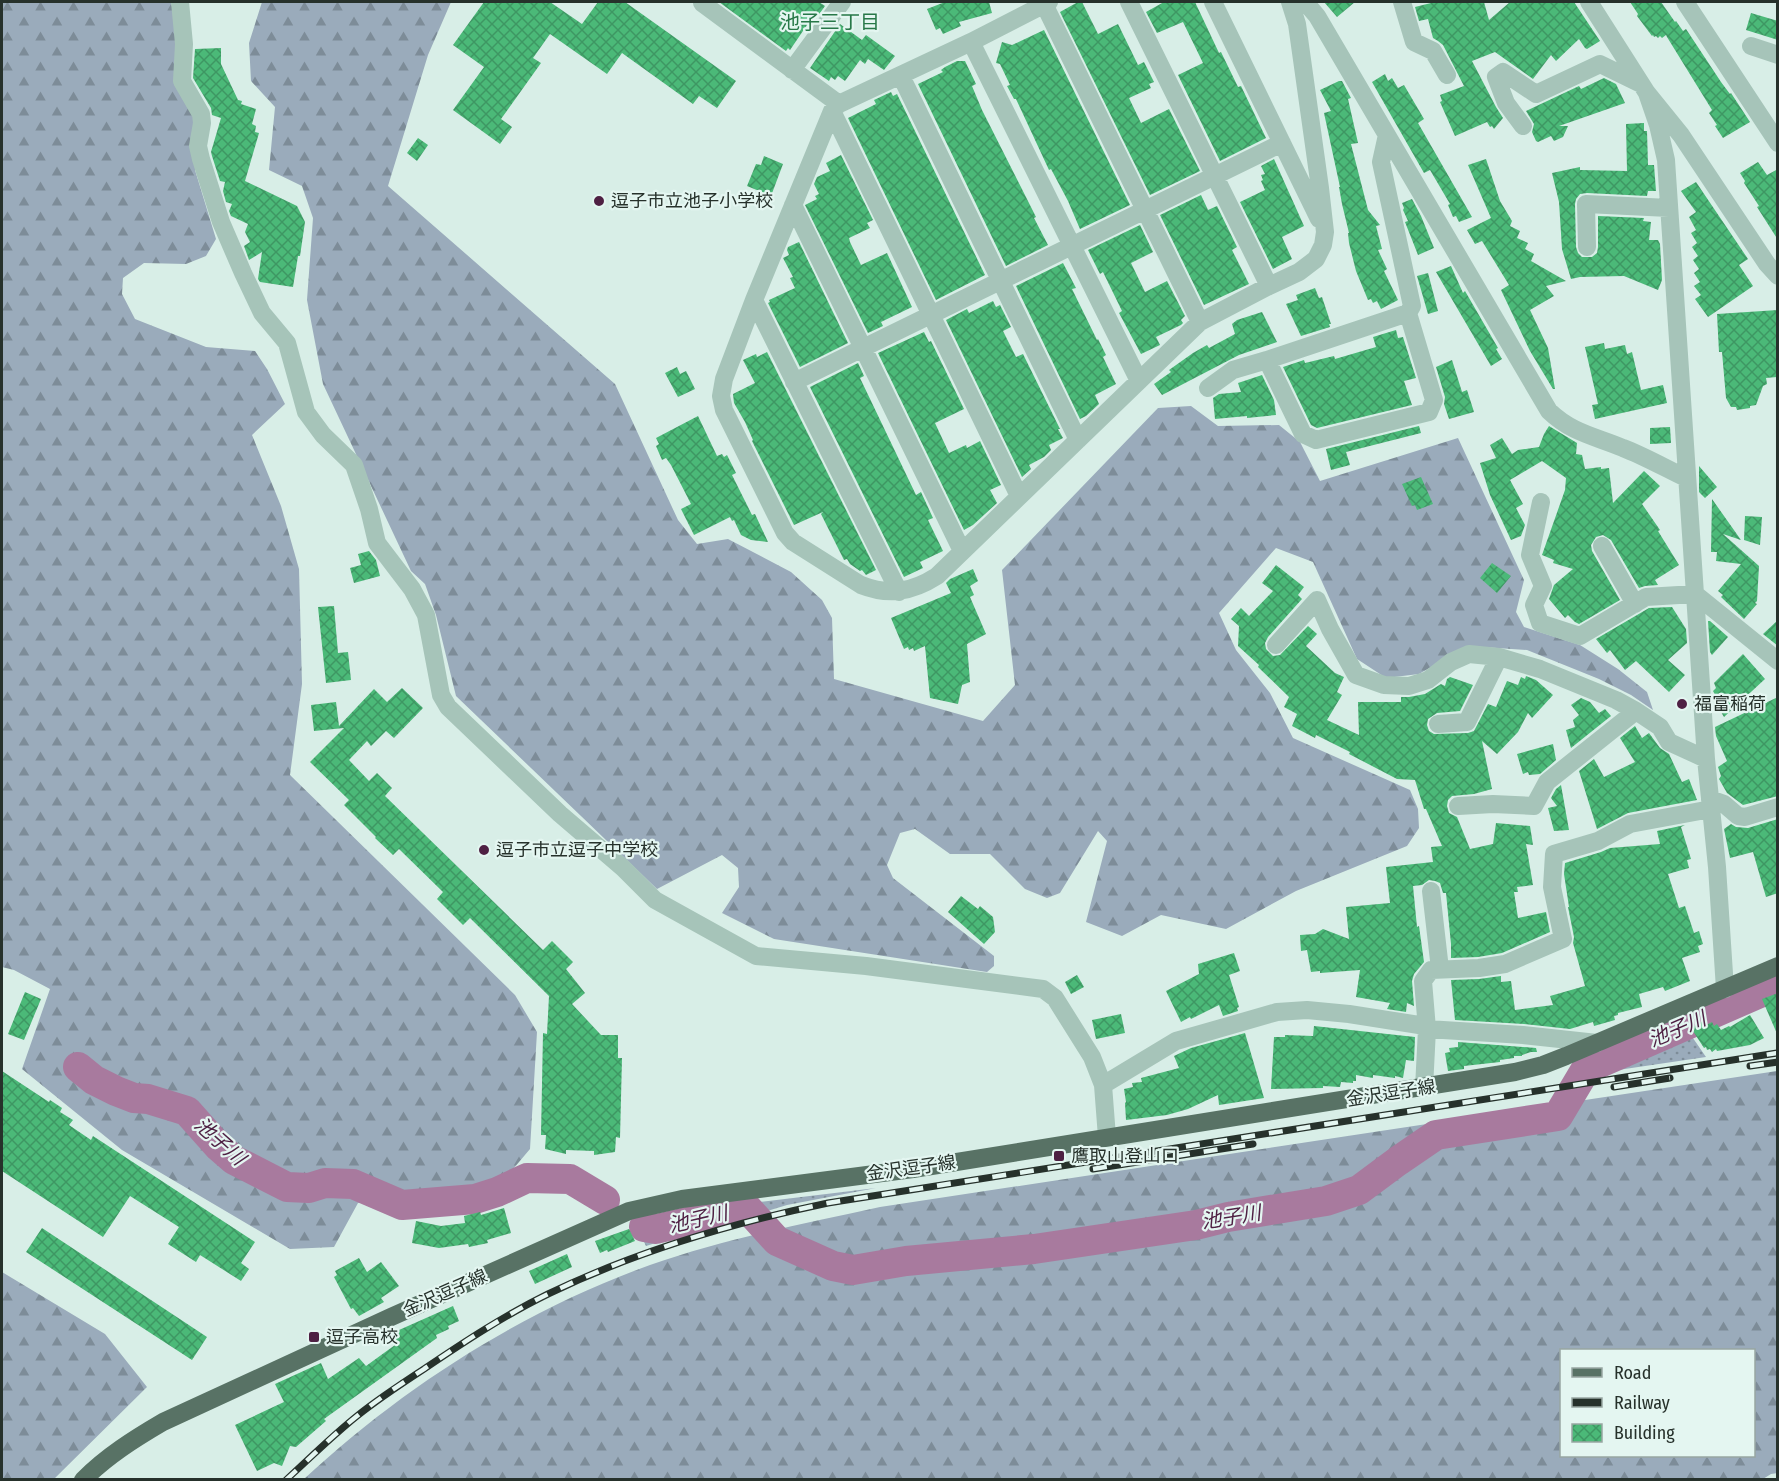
<svg xmlns="http://www.w3.org/2000/svg" width="1779" height="1481" viewBox="0 0 1779 1481" font-family="'Fira Sans Condensed','Noto Sans JP',sans-serif">
<style>
.green{fill:url(#green-dots)}
.forest{fill:url(#forest-firs);fill-rule:evenodd}
.lines{fill:none;stroke-linecap:round;stroke-linejoin:round}
.river{stroke:#a87a9e;stroke-width:30}
.building{fill:url(#building-cross-hatch)}
.minor{stroke:#a6c4b9;stroke-width:18}
.major{stroke:#587265;stroke-width:18}
.rail-casing{stroke:#26312b;stroke-width:7}
.rail{stroke:#e4f6f1;stroke-width:4.5;stroke-dasharray:14;stroke-linecap:butt}
.poi-dot{fill:#4e2043;stroke:#e4f6f1;stroke-width:2}
.labels{text-anchor:middle;stroke-width:4.5;stroke-linejoin:round;paint-order:stroke}
.poi-label{font-size:18px;fill:#26312b;stroke:#e4f6f1;text-anchor:start}
.street-label{font-size:18px;fill:#26312b;stroke:#e4f6f1}
.neighbourhood-label{font-size:20px;fill:#277848;stroke:#e4f6f1}
.water-label{font-size:20px;font-style:italic;fill:#4e2043;stroke:#e4f6f1}
</style>
<defs>
<pattern id="green-dots" width="8" height="8" patternUnits="userSpaceOnUse" patternTransform="scale(1.5)"><rect width="8" height="8" fill="#9aabbb"/><path d="M2 2h.1M6 6h.1" fill="none" stroke="#7d8c98" stroke-width="1.8" stroke-linecap="round"/></pattern>
<pattern id="forest-firs" width="22" height="20" patternUnits="userSpaceOnUse" patternTransform="scale(1.5)"><rect width="22" height="20" fill="#9aabbb"/><path d="M5 1l3.5 6h-7zM16 11l3.5 6h-7z" fill="#7d8c98"/></pattern>
<pattern id="building-cross-hatch" width="8" height="8" patternUnits="userSpaceOnUse" patternTransform="scale(1.5)"><rect width="8" height="8" fill="#4bb978"/><path d="M0 0l8 8M0 8l8-8" fill="none" stroke="#3e9763"/></pattern>
</defs>
<rect width="100%" height="100%" fill="#d8eee7"/>
<path class="green" d="M1686,1028L1706,1057L1591,1074L1595,1068Z
M876,1188L787,1205L764,1212L759,1202Z
M738,1206L745,1215L646,1246L636,1225L661,1218Z"/>
<path class="forest" d="M2,2H171L194,112L195,170L216,239L206,256L186,264L144,263L123,278L122,294L135,319L206,347L255,351L267,369L285,404L252,435L281,506L299,569L302,684L290,775L515,995L537,1032L530,1149L503,1181L358,1203L334,1247L290,1249L122,1150L22,1069L50,989L14,970L2,967Z
M262,2H451L428,55L388,186L615,384L678,520L697,544L728,539L791,572L822,600L832,618L834,679L983,721L1015,685L1002,570L1158,408L1191,406L1218,426L1279,425L1300,442L1320,481L1458,438L1524,580L1516,612L1524,627L1580,645L1618,669L1647,692L1653,710L1631,695L1599,679L1527,650L1468,646L1419,674L1386,678L1357,659L1313,562L1276,548L1219,613L1236,650L1270,693L1293,738L1410,790L1418,809L1419,828L1407,846L1296,891L1226,929L1161,915L1122,936L1086,922L1107,841L1098,831L1060,893L1047,898L1025,889L990,854H950L915,829L900,833L887,865L893,878L994,956V966L987,972L774,939L722,913L739,887L738,868L722,855L657,889L456,696L436,615L425,584L411,571L323,384L307,300L313,218L302,186L269,170L275,107L251,81L249,43Z
M1777,1071L1778,1473L1771,1474L1763,1479H304C403,1387 522,1311 650,1265C725,1239 802,1224 880,1207ZM1754,1350V1456H1562V1350Z
M2,1272L105,1334L147,1387L54,1479H2Z"/>
<g class="lines">
<path class="river" d="M78,1067L94,1080L116,1091L134,1098L148,1099L187,1111L219,1147L234,1160L287,1187L309,1188L325,1183L353,1184L402,1205L475,1199L497,1192L527,1178L570,1179L605,1200
M644,1227L656,1229L747,1208L777,1241L833,1266L853,1270L906,1261L1034,1249L1196,1225L1228,1217L1326,1201L1359,1190L1398,1161L1436,1135L1558,1116L1586,1069L1778,985"/>
</g>
<path class="building" d="M484,2H550L582,24L598,2H625L736,81L717,108L699,96L693,104L622,53L607,74L550,34L533,58L541,63L501,119L512,127L500,144L453,110L484,67L453,45Z
M719,2H819L825,6L810,27L807,25L790,50L788,48L786,51Z
M945,2H989L992,13L959,22L961,26L943,34L940,28L936,30L927,9Z
M1078,2H1082L1098,34L1118,24L1138,65L1144,62L1154,82L1149,84L1151,88L1129,98L1141,123L1169,109L1200,171L1150,195L1060,12Z
M1164,2H1195L1219,53L1221,52L1238,87L1241,86L1266,138L1220,161L1178,75L1203,63L1183,22L1157,33L1146,12Z
M1324,2H1355L1337,17Z
M1430,2H1484L1489,20L1510,2H1574L1600,41L1587,49L1585,48L1579,39L1556,61L1551,55L1533,79L1495,52L1472,61L1496,107L1503,118L1494,129L1492,126L1490,127L1487,122L1455,136L1440,102L1442,101L1440,95L1464,86L1443,45L1438,41L1433,38L1428,19L1419,21L1415,7L1431,3Z
M1630,2H1661L1675,22L1676,21L1683,31L1686,29L1721,82L1730,94L1731,93L1750,122L1723,138L1715,126L1717,125L1709,113L1712,110L1667,37L1666,35L1662,38L1660,36L1658,38L1656,36L1654,37L1653,35L1652,36L1637,16L1638,14Z
M1751,13L1778,21V40L1746,30Z
M840,24L862,40L866,35L895,56L884,70L868,59L865,64L860,60L845,81L838,76L835,80L831,77L829,81L810,68Z
M1044,30L1130,205L1080,229L1068,201L1051,169L1049,170L1016,99H1014L1007,86L1010,85L1000,64L996,63L1002,42L1012,45Z
M221,48V64L238,100L242,101L241,104L256,109L252,124L256,126L255,132L259,133L245,181L297,206L305,222L300,256H298L293,287L260,282L258,279L262,252L249,260L244,246L250,242L245,232L248,224L231,216L229,211L232,204L226,202L223,191L225,182L220,181L212,156L211,152L221,118L212,115L211,108L193,78L195,49Z
M957,61H965L976,84L972,86L982,110L1036,217L1034,218L1048,245L1006,266L918,84L943,72L941,70L945,67Z
M1385,74L1388,81L1392,78L1398,88L1404,85L1424,119L1418,123L1472,217L1459,222L1456,216L1453,217L1448,205L1450,204L1430,170L1424,173L1372,82Z
M1604,78L1616,84L1625,103L1559,126H1568L1563,137L1554,141L1551,136L1538,142L1536,141L1532,132L1534,124L1526,111L1579,86L1581,89Z
M1339,81H1342L1351,98L1348,99L1358,143L1351,144L1368,210L1380,225L1376,226L1382,249L1378,250L1387,269L1384,271L1398,300L1381,309L1377,301L1373,303L1371,299L1368,300L1356,271L1349,243L1348,233H1349L1342,204L1339,187H1340L1324,113L1331,111L1320,90Z
M891,92L893,96L897,94L985,275L936,300L848,118L876,104L874,100Z
M1644,123V131H1647L1648,165H1654L1656,191H1648L1647,196L1587,193L1580,194L1576,199L1575,204L1576,247L1578,253L1582,257H1592L1597,253L1598,247V216L1644,218L1643,221L1651,222L1649,240H1658L1660,244L1662,280L1658,290L1624,276L1580,277L1571,279L1562,249L1559,202L1552,173L1580,167V170L1627,171L1626,124Z
M418,138L428,145L417,161L407,153Z
M841,155L873,220L867,223L870,228L849,238L850,242L861,265L887,253L912,307L881,322L883,326L868,333L805,205L817,199L815,196L819,194L814,184L817,177L830,171L826,163Z
M764,156L783,164L771,196L747,186L756,164L761,165Z
M1274,159L1304,226L1282,237L1292,259L1273,269L1240,202L1265,190L1261,181L1263,180L1261,175L1265,174L1261,166Z
M1486,159L1500,201L1512,221L1510,226L1520,231L1517,238L1528,243L1525,249L1534,254L1531,261L1566,281L1546,286L1554,296L1530,310L1548,348L1555,389H1553L1530,351L1501,290L1509,285L1482,241L1475,244L1467,230L1491,218L1468,165Z
M1758,162L1767,175L1778,169V240L1757,207L1759,206L1744,183L1745,181L1740,173Z
M1696,182L1748,259L1739,265L1753,286L1708,317L1695,299L1701,295L1694,286L1700,282L1694,273L1699,269L1693,260L1698,256L1692,247L1697,243L1691,233L1696,230L1689,217L1696,212L1681,191Z
M1201,195L1208,210L1217,206L1237,247L1232,250L1249,284L1204,305L1160,215Z
M1412,199L1421,216L1434,248L1418,255L1405,222L1408,221L1403,210L1404,208L1402,203Z
M1140,225L1153,252L1131,263L1145,292L1167,281L1185,316L1181,320L1183,323L1181,325L1156,337L1160,345L1141,354L1119,313L1122,311L1103,272L1100,274L1088,250Z
M799,242L848,343L800,367L768,303L770,302L769,300L795,288L790,278L793,277L783,258L789,255L787,250L788,247Z
M1063,263L1076,288L1072,289L1097,340L1098,339L1106,355L1103,357L1116,384L1095,395L1099,404L1086,416L1080,419L1016,286Z
M1451,266L1463,293L1465,291L1498,348L1496,349L1502,359L1491,366L1436,272Z
M1428,273L1438,311L1428,314L1417,276Z
M1315,288L1319,298L1322,297L1331,324H1329L1330,327L1301,336L1286,304L1298,300L1296,295Z
M993,301L996,307L1000,305L1011,327L1003,331L1016,357L1023,354L1060,429H1058L1063,438L1049,445L1051,450L1044,457L1029,465L1031,469L1022,477L946,320L967,309L969,313Z
M1778,310V352H1776L1777,377L1766,378L1767,384L1763,386L1756,405L1750,406V408L1737,410L1736,407H1731L1726,398L1722,352H1719L1717,314Z
M1262,312L1277,342L1239,355L1162,395L1154,384L1171,372L1169,370L1193,353L1207,345L1209,348L1235,334L1232,324L1237,320Z
M1396,330L1398,338L1403,337L1416,378L1404,381L1412,405L1317,428L1311,425L1283,367L1304,360L1305,363L1334,356L1335,359L1376,347L1373,337Z
M924,332L929,342L931,341L964,409L935,423L949,453L966,445L967,448L980,441L1001,485L990,490L997,503L973,525L964,530L878,353Z
M1604,343L1605,349L1625,345L1627,354L1632,352L1641,390L1663,385L1667,403L1595,419L1592,405L1598,404L1585,347Z
M767,352L876,570L866,575L862,570L860,571L850,564L847,559L844,560L821,514L823,512L794,525L752,441L753,440L745,422L734,403L733,394L755,383L743,360L756,354L757,357Z
M1452,360L1462,392L1467,390L1474,412L1449,419L1444,404L1445,397L1436,367Z
M858,363L864,376L860,378L916,495L921,492L933,518L928,520L943,551L920,562L923,568L904,577L810,387Z
M677,367L680,374L686,371L695,389L678,397L665,373Z
M1262,375L1274,400L1276,415L1247,418V416L1215,419L1213,398L1219,394L1241,392L1238,383Z
M698,416L717,456L722,454L724,457L727,455L736,473L732,475L752,515L755,514L768,542L751,540L741,535L734,520L732,521L730,517L694,535L681,509L691,504L671,465L666,458L662,460L656,446L659,444L656,438Z
M1419,426L1421,433L1346,452L1350,465L1331,470L1326,449Z
M1549,426L1577,443L1576,454L1582,455L1585,469L1601,467V469L1609,468L1613,503L1644,471L1660,486L1642,504L1660,530L1658,531L1679,565L1655,580L1658,585L1645,586L1639,588L1611,540L1603,535L1596,537L1591,545L1592,551L1620,600L1579,624L1575,622L1568,615L1565,618L1549,599L1554,585L1573,569L1553,563L1554,560L1542,555L1565,490L1566,478L1542,461L1510,480L1523,504L1516,508L1525,525L1521,536L1511,540L1490,495L1480,463L1496,458L1490,445L1502,438L1512,454L1518,450L1539,447L1544,434Z
M1670,427L1671,443L1650,444V428Z
M1699,466L1717,487L1705,498L1699,492Z
M1421,477L1433,504L1417,510L1415,505L1412,506L1402,484Z
M1712,499L1741,540L1723,534L1759,566L1757,601L1755,603L1757,604L1744,619L1721,597L1723,595L1718,591L1741,564L1716,561L1717,552H1711Z
M1745,516L1762,517L1760,545L1744,540Z
M369,551L376,560L380,576L354,583L350,568L361,565L358,554Z
M1492,563L1511,576L1497,593L1480,578Z
M1276,565L1304,587L1298,595L1302,599L1268,637L1265,643L1266,649L1273,656L1280,655L1308,626L1317,634L1306,646L1335,673L1344,677L1337,692L1342,695L1327,720L1359,735L1358,702H1401V697H1409L1425,694L1441,684L1445,686L1447,679L1450,677L1473,685L1460,711L1437,713L1428,719L1427,725L1429,731L1434,734L1468,733L1474,731L1488,704L1496,707L1507,681L1518,685L1521,677L1525,679L1526,676L1536,680L1553,695L1532,718L1528,713L1518,732L1497,754L1482,741L1492,789L1474,794L1452,796L1448,800L1447,806L1449,813L1457,817L1470,849L1493,844L1496,823L1530,826L1533,845L1526,844L1533,885L1517,887L1518,892H1514L1518,918L1546,912L1550,932L1502,953L1478,957L1451,958V944L1446,893H1443L1440,883L1435,881L1429,880L1422,885L1413,886L1417,927L1419,926L1424,962L1414,974L1412,981L1414,1006L1407,1003L1406,1012L1387,1009L1390,1003L1356,997L1360,970L1320,973V971L1311,972L1307,950L1301,951L1300,935L1315,934L1323,929L1349,939L1346,907L1390,903L1386,867L1433,862L1431,847L1442,846L1426,809H1424L1415,780L1397,779L1349,754L1350,752L1316,735L1315,738L1292,726L1297,714L1284,707L1289,697L1258,667L1259,665L1238,646L1239,626L1231,619L1241,608L1249,616L1273,591L1262,583Z
M973,569L978,581L970,586L974,595L970,597L986,634L967,644L970,682L962,685L958,704L930,698L925,646L914,651L913,648L909,650L908,647L904,649L891,618L951,593L946,583L950,579Z
M334,606L338,653L348,652L351,680L326,683L318,607Z
M1672,607L1686,629L1687,643L1668,660L1685,675L1669,692L1636,661L1625,670L1610,650L1607,653L1596,639L1649,608Z
M1778,620V646L1763,634Z
M1708,621H1710L1728,637L1712,655L1710,652Z
M1743,654L1765,679L1724,717L1715,702L1718,700L1713,691L1716,688L1714,683Z
M402,688L423,708L394,738L386,731L371,746L367,741L349,760L369,781L377,773L392,788L385,796L543,950L552,941L573,962L566,969L585,993L572,1004L601,1035H618V1058H622L620,1138L616,1137L615,1152L594,1155V1151L566,1150V1154L545,1149L546,1135H541L543,1033L547,1034L549,996L470,918L463,925L437,899L443,892L399,849L393,855L375,838L376,837L344,805L349,800L310,762L344,728L314,731L311,705L336,702L339,726L374,689L387,702Z
M1778,697V796L1743,805L1727,793L1719,779L1721,776L1718,767L1727,761L1716,736L1715,727Z
M1581,698L1590,702L1599,713L1605,709L1611,716L1571,748L1566,730L1575,727L1573,720L1579,715L1571,705Z
M1635,726L1642,738L1649,733L1660,748L1669,754L1682,782L1689,779L1697,800L1628,813L1597,829L1579,771L1594,759L1604,777L1635,762L1620,738Z
M1553,744L1556,760L1540,774L1529,775L1528,772L1523,774L1517,754Z
M1561,785L1569,830L1554,831L1548,808L1557,806L1551,798L1556,789Z
M1778,819V893L1766,897L1753,852L1730,858L1724,829L1731,824L1736,827L1748,828Z
M1685,825L1681,827L1691,859L1687,860L1689,868L1668,874L1679,908L1685,906L1694,933L1699,931L1703,944L1698,946L1700,952L1682,958L1690,981L1665,991L1663,987L1639,994L1642,1007L1618,1013V1015L1614,1016L1615,1020L1594,1026L1593,1022L1570,1029L1524,1024L1455,1020L1451,980L1479,979L1501,976V982L1511,981L1515,1010L1553,1005L1550,996L1585,986L1573,943L1574,937L1568,907H1569L1564,874L1565,863L1601,852L1610,848L1660,844L1657,831Z
M961,896L978,909L980,906L993,917L995,932L984,944L948,912Z
M1234,953L1240,971L1229,975L1239,1007L1237,1008L1238,1011L1223,1016L1219,1005L1191,1019L1190,1017L1181,1022L1166,991L1199,974L1198,964Z
M1077,975L1084,987L1071,994L1065,982Z
M25,992L41,999L24,1040L8,1034Z
M1778,993V1036L1762,999Z
M1121,1014L1125,1033L1096,1039L1092,1020Z
M1750,1015L1764,1038L1750,1045L1717,1051L1716,1049L1712,1052L1710,1049L1707,1050L1706,1047L1704,1048L1691,1028L1703,1021L1706,1025L1712,1022L1714,1026L1717,1024L1721,1030L1729,1026L1730,1027Z
M1314,1026L1415,1037L1414,1061L1406,1060L1403,1078L1395,1076V1078L1373,1075V1078L1356,1075V1081H1353V1083L1341,1082L1340,1087L1323,1086V1088L1271,1089L1274,1037H1285V1035L1313,1036Z
M1245,1033L1264,1098L1219,1105L1218,1095L1188,1109L1167,1115L1126,1120L1125,1103L1126,1102L1124,1089L1133,1087L1132,1083L1142,1082L1141,1078L1179,1068L1174,1056L1191,1048Z
M1458,1042L1536,1048L1537,1052H1531L1522,1055V1056H1514V1058L1500,1060V1062L1464,1066V1069L1448,1071L1445,1053L1450,1052L1449,1048L1458,1047Z
M2,1071L49,1102L50,1100L62,1108L60,1112L73,1120L69,1125L91,1140L93,1136L255,1242L241,1263L249,1269L241,1281L200,1255L196,1262L168,1244L179,1227L130,1196L103,1237L2,1171Z
M504,1208L511,1233L487,1240L488,1243L469,1247L468,1244L439,1248L412,1243L416,1221L441,1226L465,1223L464,1216L480,1212L481,1215Z
M42,1228L207,1337L192,1360L26,1252Z
M629,1229L635,1241L608,1252L607,1250L600,1253L595,1241Z
M567,1254L572,1267L535,1284L529,1271Z
M359,1258L367,1272L381,1262L399,1286L381,1298L384,1302L359,1316L353,1308L351,1309L334,1277L337,1275L335,1271Z
M453,1306L459,1321L448,1326L449,1329L436,1335L437,1338L324,1419L326,1421L296,1447L290,1446L282,1466L274,1463L257,1471L235,1425L284,1402L275,1384L321,1363L328,1379L359,1358L366,1366L395,1345L390,1334Z"/>
<g class="lines">
<path class="minor" d="M180,2L184,44L182,81L201,114L202,123L198,146L201,159L221,222L243,273L262,313L287,343L306,412L323,435L354,465L369,509L377,543L412,589L426,615L441,695L448,707L560,814L623,868L655,900L756,956L866,966L1043,989L1055,998L1092,1057L1103,1085L1107,1137
M703,2L702,3L839,104
M1049,2L971,42L839,104L832,111L754,300L724,379L721,396L724,410L785,533L793,542L861,585C889,596 912,592 937,576L1200,322L1269,286L1299,272L1316,259L1323,245L1325,232L1320,188L1297,24L1290,2
M1129,2L1269,286
M1213,2L1319,219
M1305,2L1317,16L1549,411C1572,433 1594,436 1623,448C1644,456 1665,468 1686,478
M1402,2L1414,42L1433,51L1447,75
M1589,2L1647,93L1681,135L1767,264L1778,276
M1685,2L1778,143
M1044,4L1200,322
M971,42L1139,381
M1751,46L1778,55
M792,70L842,2
M901,76L1078,440
M1647,93L1658,125L1666,160L1706,759L1717,867L1725,989
M832,111L1019,496
M1523,126L1506,103L1496,77L1503,72L1536,94L1600,64L1641,84
M1387,135L1381,162L1412,306L1408,313L1434,400L1429,412L1316,440L1303,434L1267,360L1408,313
M793,205L863,348L794,382
M1587,247L1586,204L1669,208
M754,300L899,592
M1208,388L1233,370L1267,360
M1541,502L1530,555L1543,586L1534,605L1540,623L1580,636L1646,597L1695,594L1778,661
M1602,546L1635,604
M962,551L863,348L1282,143
M1276,645L1317,600L1330,629L1356,675L1384,685L1409,686L1428,680L1451,662L1469,654L1499,657L1540,669L1616,700L1636,711L1660,727L1669,742L1706,759
M1438,724L1467,722L1499,657
M1710,799L1724,804L1738,816L1745,817L1778,807
M1458,806L1493,804L1534,806L1547,782L1636,711
M1431,891L1440,969
M1103,1085L1176,1041L1277,1012L1307,1010L1349,1014L1419,1025L1427,1029L1523,1035L1597,1043
M1424,1088L1427,1029L1423,981L1431,970L1479,968L1505,964L1563,939L1552,887L1554,854L1598,841L1630,824L1711,809"/>
<path class="major" d="M83,1480C107,1456 134,1439 163,1422L391,1317L629,1211L682,1199L913,1169L1515,1072L1543,1065L1566,1056L1778,966"/>
<defs>
<path id="rail" d="M1750,1066L1778,1062
M1614,1087L1670,1078
M1093,1169L1253,1144
M286,1480C310,1458 332,1436 357,1416C378,1399 401,1384 424,1369C464,1342 505,1315 548,1294C637,1251 732,1223 828,1203L1777,1053"/>
</defs>
<use href="#rail" class="rail-casing"/>
<use href="#rail" class="rail"/>
</g>
<g class="poi-dot">
<circle cx="599" cy="201" r="6"/>
<circle cx="1682" cy="704" r="6"/>
<circle cx="484" cy="850" r="6"/>
<rect x="1053" y="1150" width="12" height="12" rx="3"/>
<rect x="308" y="1331" width="12" height="12" rx="3"/>
</g>
<g class="labels">
<g class="poi-label">
<text x="611" y="207">逗子市立池子小学校</text>
<text x="1694" y="710">福富稲荷</text>
<text x="496" y="856">逗子市立逗子中学校</text>
<text x="1071" y="1162">鷹取山登山口</text>
<text x="326" y="1343">逗子高校</text>
</g>
<g class="street-label">
<text transform="translate(1391 1093) rotate(-9)" y="6">金沢逗子線</text>
<text transform="translate(911 1168) rotate(-8)" y="6">金沢逗子線</text>
<text transform="translate(445 1293) rotate(-24)" y="6">金沢逗子線</text>
</g>
<g class="neighbourhood-label">
<text x="830" y="29">池子三丁目</text>
</g>
<g class="water-label">
<text transform="translate(1677 1029) rotate(-23)" y="7">池子川</text>
<text transform="translate(220 1141) rotate(42)" y="7">池子川</text>
<text transform="translate(1231 1217) rotate(-9)" y="7">池子川</text>
<text transform="translate(698 1219) rotate(-13)" y="7">池子川</text>
</g>
</g>
<rect width="1779" height="1481" fill="none" stroke="#26312b" stroke-width="6"/>
<rect x="1560" y="1349" width="195" height="108" fill="#e4f6f1" stroke="#98a7a2" stroke-width="1.5"/>
<rect x="1572" y="1368" width="30" height="9" fill="#587265" stroke="#98a7a2" stroke-width="1.5"/>
<text x="1614" y="1379" font-size="18" fill="#26312b">Road</text>
<rect x="1572" y="1398" width="30" height="9" fill="#26312b" stroke="#98a7a2" stroke-width="1.5"/>
<text x="1614" y="1409" font-size="18" fill="#26312b">Railway</text>
<rect x="1572" y="1424" width="30" height="18" fill="url(#building-cross-hatch)" stroke="#98a7a2" stroke-width="1.5"/>
<text x="1614" y="1439" font-size="18" fill="#26312b">Building</text>
</svg>
